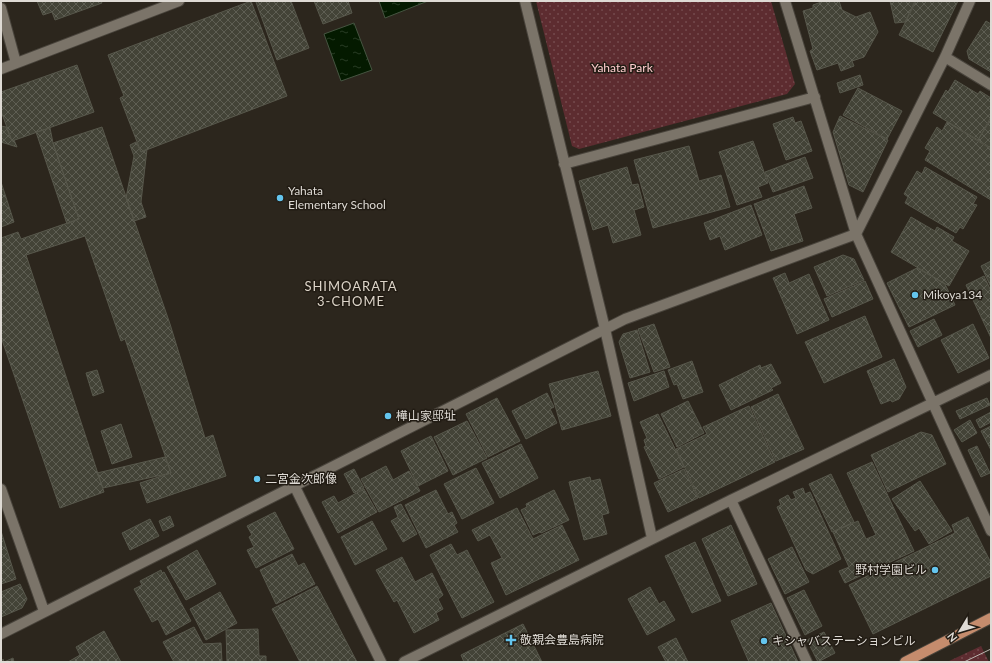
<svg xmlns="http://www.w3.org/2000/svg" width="992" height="663" viewBox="0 0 992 663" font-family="Lato,'Noto Sans JP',sans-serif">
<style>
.green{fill:url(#green-dots)}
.water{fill:url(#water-ripples);stroke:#455440}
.building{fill:url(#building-cross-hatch);stroke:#57574b}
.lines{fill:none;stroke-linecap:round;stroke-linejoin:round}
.street-casing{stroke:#49443c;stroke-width:12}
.primary-casing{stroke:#49443c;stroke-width:12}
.street{stroke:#7b7469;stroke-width:10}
.primary{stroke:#c58c6d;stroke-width:10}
.tram{stroke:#bab5af;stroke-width:1}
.poi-dot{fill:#64c5ee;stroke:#221c14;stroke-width:1.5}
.labels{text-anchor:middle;stroke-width:3;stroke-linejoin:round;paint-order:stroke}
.park-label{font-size:12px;fill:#fecdce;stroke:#221c14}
.poi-label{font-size:12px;fill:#dedad4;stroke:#221c14;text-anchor:start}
.neighbourhood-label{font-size:13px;letter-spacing:1px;fill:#dcd4c8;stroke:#221c14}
</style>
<defs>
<pattern id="green-dots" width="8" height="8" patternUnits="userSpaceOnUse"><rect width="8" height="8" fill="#5d2c30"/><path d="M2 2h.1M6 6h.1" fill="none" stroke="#744a4d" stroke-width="1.8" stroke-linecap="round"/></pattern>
<pattern id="water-ripples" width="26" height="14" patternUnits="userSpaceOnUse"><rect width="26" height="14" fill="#041a00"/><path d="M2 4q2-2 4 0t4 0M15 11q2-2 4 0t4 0" fill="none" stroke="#283b24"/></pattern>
<pattern id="building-cross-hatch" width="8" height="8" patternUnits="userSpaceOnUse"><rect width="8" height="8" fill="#434337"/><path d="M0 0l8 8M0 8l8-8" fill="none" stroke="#5e5e53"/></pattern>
</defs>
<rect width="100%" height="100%" fill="#2c261d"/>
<path class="green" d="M536,1H771L795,84L787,94L579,149L572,146Z
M981,646L989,662H947Z"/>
<path class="water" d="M379,1H428L385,18Z
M354,23L372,70L341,81L324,34Z"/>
<path class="building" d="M37,1H101L102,3L55,20L52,12L43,15Z
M251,1L287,96L141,152L120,98L124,96L108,55Z
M259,1H291L309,48L277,60L256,2Z
M314,1H348L352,13L323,24Z
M824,1H839L842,10L856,17L870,12L878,32L864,57L852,61L854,66L841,71L838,63L817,70L810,51L813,49L803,11L813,8V5Z
M890,1H915L905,22L895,23Z
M916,1H958L933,52L899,35Z
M986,21L991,24V72L969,59L967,51Z
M77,65L94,112L12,141L1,111V92Z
M860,75L863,85L840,93L837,83Z
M955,80L978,94L980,91L991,98V117L978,140L933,113L946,90L948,92Z
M858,88L902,111L887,139L843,115Z
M840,116L888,140L863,192L849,185L833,132Z
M793,117L795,123L801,121L812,151L786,160L773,124Z
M991,119V148L978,140Z
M947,122L991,149V200L925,160L930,151L925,148L937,127L942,131Z
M1,126L6,127L12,141L14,140L17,147L1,142Z
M102,127L170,324L205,438L213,435L226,476L147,503L140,483L171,473L125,339L121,341L85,236L26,255L104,492L60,508L1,337V238L18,232L21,239L79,219L53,143Z
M50,128L53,143L79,219L67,224L36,132Z
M753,141L768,183L758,187L762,197L737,205L719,152Z
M136,142L141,152L147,149L141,202L146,217L134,221L126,198L134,156L130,145Z
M689,146L699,181L721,175L730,207L653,228L634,160Z
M805,157L813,178L773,192L765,172Z
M627,167L632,185L638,184L644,207L634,210L641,235L613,243L608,225L593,230L579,181Z
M925,167L977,197L973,204L977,205L963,229L960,227L956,233L905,203L908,197L904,194L917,171L922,174Z
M1,182L14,222L1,227Z
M804,186L812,208L794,214L803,241L771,251L754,204Z
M751,205L762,235L725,250L720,236L710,240L704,223Z
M911,217L935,231L937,227L954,237L952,241L969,251L949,286L891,252Z
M843,255L854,259L864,280L827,296L814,267Z
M991,261V287L981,266Z
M917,268L945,284L955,305L909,327L887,283Z
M785,273L789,283L809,274L829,320L797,334L773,278Z
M984,276L991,291V338L966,285Z
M865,281L873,299L832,317L824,299Z
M865,316L882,357L824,383L805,342Z
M934,319L942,335L918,347L910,331Z
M654,324L670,367L654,372L638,329Z
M973,324L989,358L958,373L941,340Z
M637,330L650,372L630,378L619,342L623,334Z
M894,359L906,387L899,399L892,402L891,400L881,404L867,371Z
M692,361L703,392L683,399L677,384L674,385L668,370Z
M771,364L781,383L771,388L773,390L731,410L719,385L760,365L761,368Z
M97,370L104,392L93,396L86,373Z
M598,371L611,416L562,430L549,384Z
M664,371L669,387L634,401L628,383Z
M547,393L554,407L550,409L557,423L526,439L512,411Z
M778,394L804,449L776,461L751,407Z
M497,398L520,441L488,457L466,414Z
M987,398L990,405L960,419L956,411Z
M688,401L704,433L677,447L661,414Z
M749,406L775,462L699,498L676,449L707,434L703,427Z
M991,412V422L980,428L976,420Z
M658,414L684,467L659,479L644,447L646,446L644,440L647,438L640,422Z
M970,420L977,433L962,442L954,430Z
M467,421L487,458L453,475L434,437Z
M121,424L132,457L112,464L101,431Z
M991,426V450L981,431Z
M921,432L932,435L946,464L888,492L871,455Z
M431,436L448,471L418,486L401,451Z
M521,444L538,478L500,498L482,463Z
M977,446L990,473L981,477L968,450Z
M165,457L171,473L103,488L97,473Z
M872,462L914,551L845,583L839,571L849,567L833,532L858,521L866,539L876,535L847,473Z
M386,466L393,480L409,471L420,491L379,512L361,479Z
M476,468L494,503L462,519L444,484Z
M354,469L364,488L354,493L344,474Z
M684,469L698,498L668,512L654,483Z
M831,474L854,522L832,532L809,484Z
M590,477L591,481L600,479L609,513L602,515L607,534L584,540L569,482Z
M920,481L952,531L929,544L919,528L915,531L892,499Z
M803,488L805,494L810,492L841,559L813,574L806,570L777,507L781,505L779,500L788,495L791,500L796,498L793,492Z
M364,489L377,512L338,533L322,502L334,496L338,503Z
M436,490L448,514L452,512L457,523L454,525L458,532L426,548L405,505Z
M554,490L569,520L541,533L540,532L533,535L521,510L527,507L526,504Z
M401,504L417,534L403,542L391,521L398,517L394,507Z
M517,508L533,539L562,525L579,560L506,595L491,563L502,558L490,535L478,541L472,530Z
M275,512L294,549L256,568L247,550L254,547L249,537L252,535L247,526Z
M170,516L174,526L163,531L159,521Z
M968,517L991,563V576L873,634L849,585L955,533L952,525Z
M150,519L159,536L130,550L122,533Z
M372,521L387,549L355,565L341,537Z
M731,525L757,584L728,596L702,539Z
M1,531L16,579L1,584Z
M695,542L721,601L692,613L665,556Z
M451,544L457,555L467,550L494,602L462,618L430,555Z
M792,547L809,582L785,594L768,559Z
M197,550L216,584L186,600L167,567Z
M292,554L298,566L304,563L315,584L276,604L260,570Z
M402,557L415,582L432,573L443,595L438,599L443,609L436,613L439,620L414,633L397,600L394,602L376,570Z
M161,570L162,573L164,572L191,621L166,635L158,619L152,622L134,589L142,585L140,581Z
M20,584L27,599L22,608L1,617V592Z
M317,586L357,662H300L272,609Z
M650,587L659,604L664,601L675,620L647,635L628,599Z
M804,590L822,626L805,635L787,598Z
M220,592L237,623L206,640L190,609Z
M771,603L798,662H749L731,621Z
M523,624L542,662H464L461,655Z
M194,627L203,644L221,643L222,662H184V660L174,662L163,642Z
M258,629L259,656H266V662H227L226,630Z
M104,631L121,662H68L80,655L76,647Z
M824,632L835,653L818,662L807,640Z
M676,638L688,662H666L658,647Z
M13,658L14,662H1L3,659L4,662Z"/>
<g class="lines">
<defs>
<path id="street" d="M525,1L605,329L652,538
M785,1L856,234L991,531
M1,8L16,63
M945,57L991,85
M1,69L179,1
M564,164L815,97
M294,485L381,662
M1,489L44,611
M731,500L807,662
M1,634L625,319L856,234L945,57L970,1
M404,662L731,500L991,375"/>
<path id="primary" d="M905,662L991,618"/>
</defs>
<use href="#street" class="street-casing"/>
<use href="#primary" class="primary-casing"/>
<use href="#street" class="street"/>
<use href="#primary" class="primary"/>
<path class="tram" d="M964,662L991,649"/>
</g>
<g class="poi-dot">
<circle cx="280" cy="198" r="4"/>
<circle cx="915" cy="295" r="4"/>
<circle cx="388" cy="416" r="4"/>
<circle cx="257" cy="479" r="4"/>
<circle cx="935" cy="570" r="4"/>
<path d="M509 634h4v4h4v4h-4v4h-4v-4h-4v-4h4z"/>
<circle cx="764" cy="641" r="4"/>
</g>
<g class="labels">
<g class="park-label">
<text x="622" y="72">Yahata Park</text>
</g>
<g class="poi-label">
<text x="288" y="195">Yahata<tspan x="288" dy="14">Elementary School</tspan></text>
<text x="923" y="299">Mikoya134</text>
<text x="396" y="420">樺山家邸址</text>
<text x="265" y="483">二宮金次郎像</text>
<text x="927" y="574" text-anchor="end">野村学園ビル</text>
<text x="520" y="644">敬親会豊島病院</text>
<text x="772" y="645">キシャバステーションビル</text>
</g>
<g class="neighbourhood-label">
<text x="351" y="291">SHIMOARATA<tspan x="351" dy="15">3-CHOME</tspan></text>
</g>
</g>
<rect width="992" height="663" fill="none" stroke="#dedad4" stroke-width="4"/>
<g transform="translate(960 631) rotate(232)" stroke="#221c14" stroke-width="3" paint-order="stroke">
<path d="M0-3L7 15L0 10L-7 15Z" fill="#dedad4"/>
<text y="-6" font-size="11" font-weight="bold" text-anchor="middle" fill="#dedad4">N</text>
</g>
</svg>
